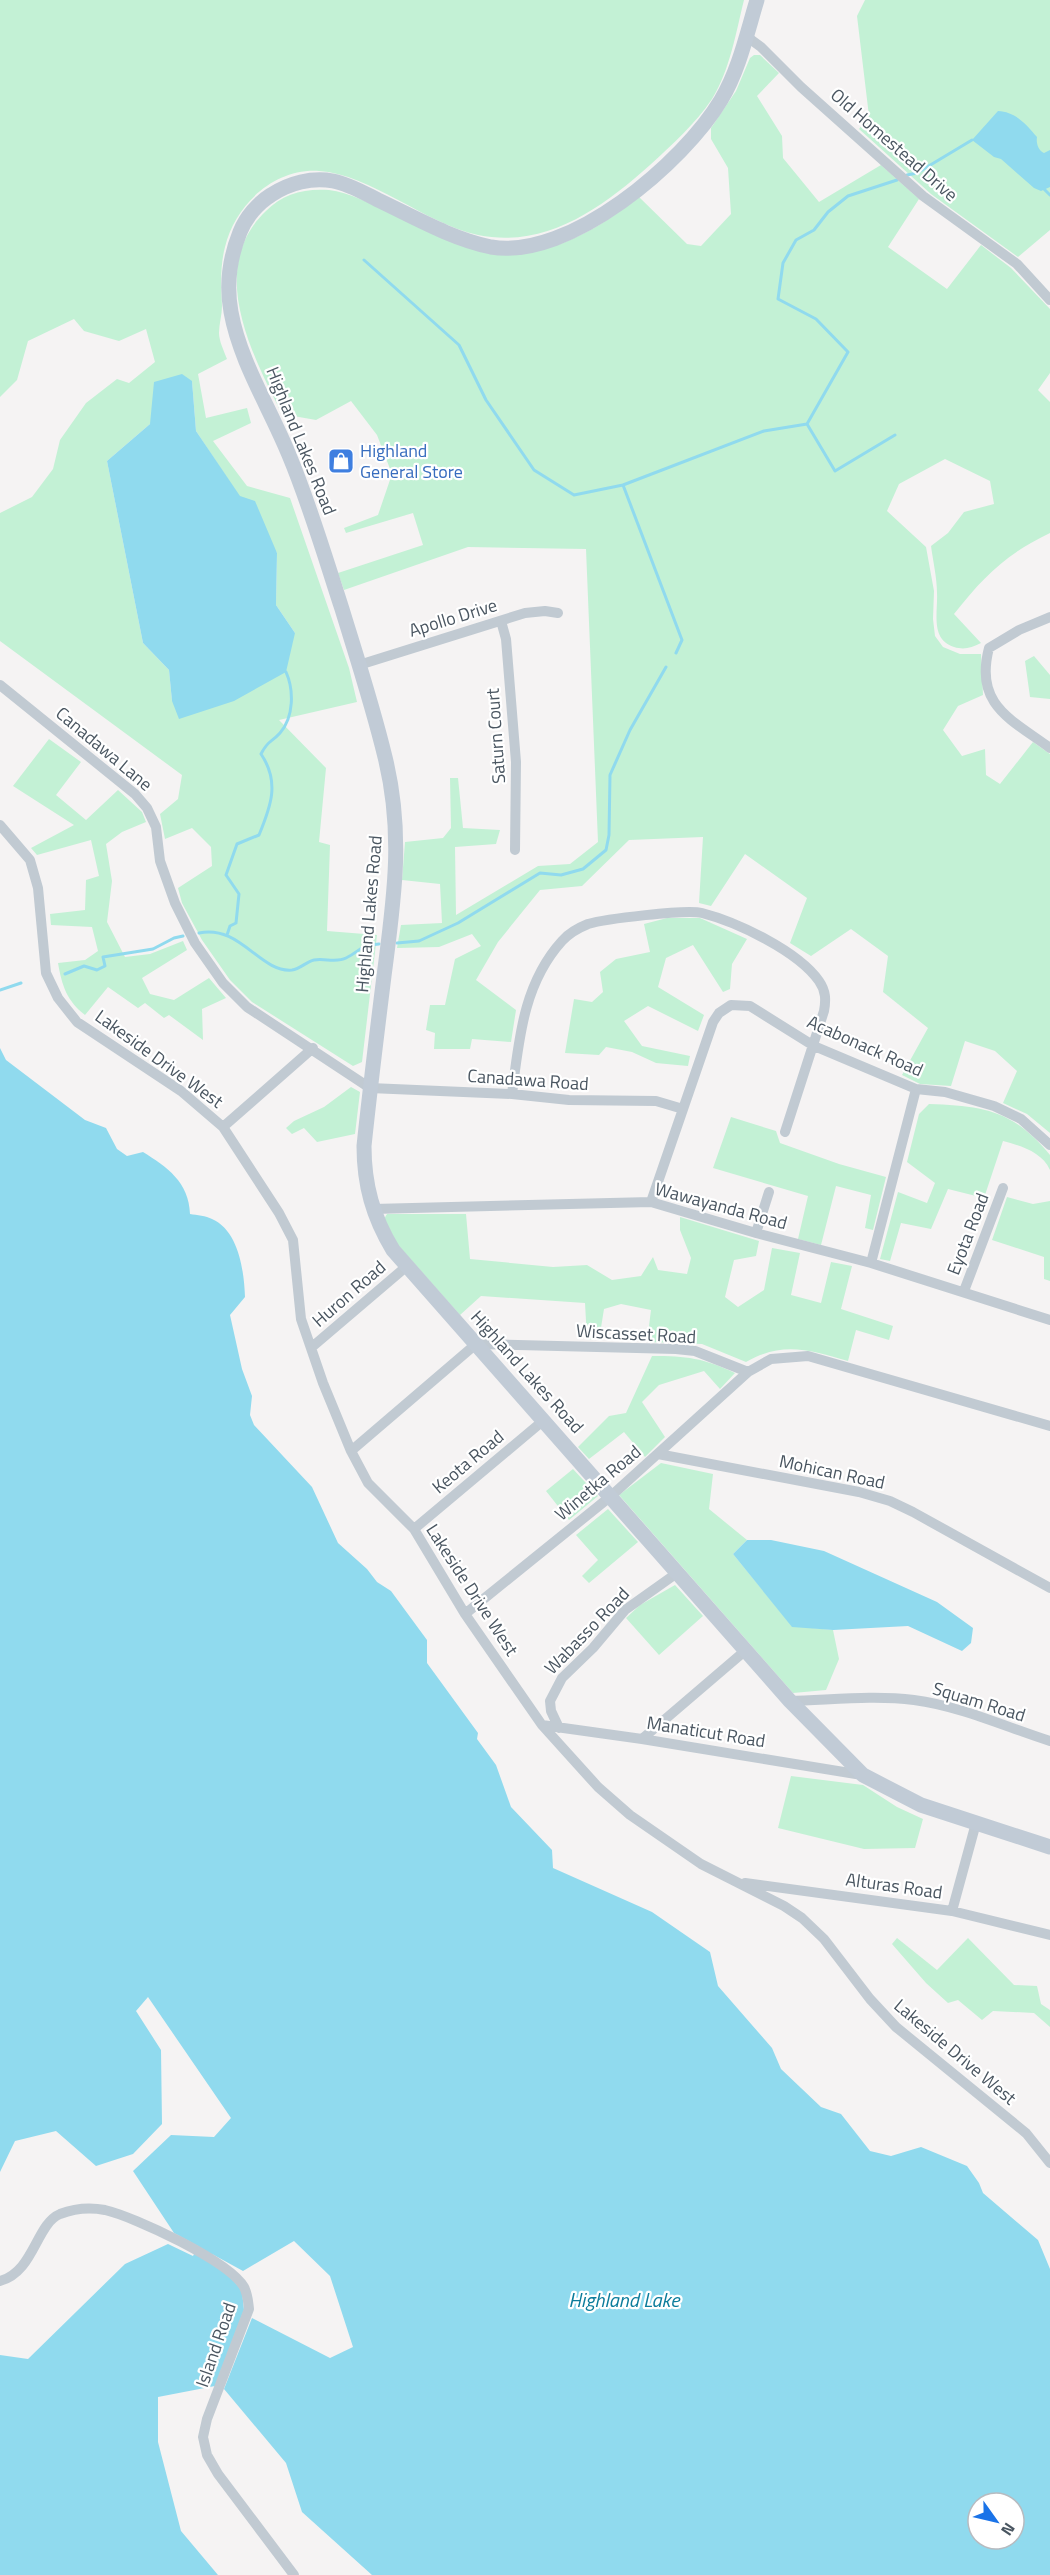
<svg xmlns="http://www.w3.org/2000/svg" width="1050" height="2575" viewBox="0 0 1050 2575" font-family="'Titillium Web',sans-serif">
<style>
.green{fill:#c3f1d5;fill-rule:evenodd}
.water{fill:#90daee;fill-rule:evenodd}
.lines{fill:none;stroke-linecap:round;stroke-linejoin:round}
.stream{stroke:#90daee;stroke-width:3}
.street{stroke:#c1cad2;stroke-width:10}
.secondary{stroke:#c1cbd6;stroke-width:15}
.labels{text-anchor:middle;stroke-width:4.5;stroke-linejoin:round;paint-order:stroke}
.street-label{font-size:18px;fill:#4a5661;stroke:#fff}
.shop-label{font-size:18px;fill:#366cbe;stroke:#fff;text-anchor:start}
.water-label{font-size:20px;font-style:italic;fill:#0c7c9b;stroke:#fff}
</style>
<rect width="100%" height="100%" fill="#f5f3f3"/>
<path class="green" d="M0,0H744C736,32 730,70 712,99C695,124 673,144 650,165C602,208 546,249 478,235C426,224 370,174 319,171C274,168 235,205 225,247C220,266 221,286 222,306C222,315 219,324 219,333C219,341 224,351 227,359L198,374L206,418L247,408L251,423L213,441L247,486L290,498L349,668L357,702L279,720L326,768L319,842L330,845L327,931L377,935L362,1062L353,1066L252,1002L230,980L202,940L182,903L178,888L212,866L211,847L192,828L165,839L160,814L178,799L182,775L0,641V513L32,497L53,469L60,440L86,403L117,379L129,383L155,362L146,329L119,341L84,331L74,319L28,341L17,380L0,397ZM192,381L196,431L277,553L276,605L295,633L172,701L169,670L143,643L107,461L150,424Z
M865,0H1050V230L1018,257L931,194L859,129L869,116L857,16Z
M754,55H760L779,73L757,96L782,136L783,158L819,202L881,165L919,199L888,247L947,289L981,245L1011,268L1050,309V373L1038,390L1050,402V533C1006,554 984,576 954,614L981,643C971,648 964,650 954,647C930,639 938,613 937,593C937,578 933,561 931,546L948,533L964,512L994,504L990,481L945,459L899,484L887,511L926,547L934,591L933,619L935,636L943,647L960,654H981L983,695L958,706L943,730L962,756L985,749L986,775L1000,784L1033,742L1050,754V1133L1027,1114L1003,1103L1017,1071L995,1051L965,1041L951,1086L920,1084L902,1075L928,1028L883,992L888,956L851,929L811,956L790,943L807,898L745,854L711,906L699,903L703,837L629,840L582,886L540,890L498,942L476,980L516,1010L511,1042L472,1039L470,1049H434L435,1033L426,1030L430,1005H445L455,959L481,946L472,934L439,947L397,948L401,925L442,923L440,884L402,880L405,842L443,838L451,828L450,778H458L463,828L500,830L496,844L455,847L456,915L538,866L570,864L598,842L586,549L468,547L344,590L338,573L423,545L413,513L346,533L344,528L378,515L392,474L377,435L351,401L316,420L282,414C252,354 206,268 266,211C282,194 305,188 329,190C349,192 370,204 389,212C423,226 456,240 490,254C547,259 596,231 639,197L687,244L701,246L731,214L728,168L711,139V128L736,91L750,58Z
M1034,656L1050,675V699L1030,697L1025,661Z
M49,739L81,762L56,795L86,820L118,790L142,812L146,822L122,832L106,844L112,881L107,922L125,957L150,954L183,941L187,950L142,978L150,994L174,1000L209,978L226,998L202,1009L203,1040L169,1015L164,1018L145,1003L138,1008L108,987L85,1015C67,1001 62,986 58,963L85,960L98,951L92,927L51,925L50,914L85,910L86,880L99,876L91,840L37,855L31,848L74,825L13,786Z
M667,918H700L747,939L732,964L730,989L723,992L693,945L666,958L658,987L704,1015L698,1031L648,1006L624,1021L642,1046L690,1056L688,1066L656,1063L632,1052L606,1047L599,1055L565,1053L574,999L592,1002L603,992L600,972L616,959L650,952L644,924Z
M351,1087L360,1092L355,1134L317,1142L304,1128L292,1134L286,1128L294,1121L324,1107Z
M929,1104C984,1106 1013,1110 1050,1155V1170C1042,1152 1021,1146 1003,1141L984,1198L948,1189L931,1229L901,1223L890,1261L880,1259L898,1192L927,1203L935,1183L907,1162L919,1114Z
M731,1117L776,1131L780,1143L839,1164L886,1177L873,1230L865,1228L871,1195L836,1186L821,1245L798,1239L808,1196L713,1168Z
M1007,1197L1033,1204L1050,1201V1281L1044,1279V1257L992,1240Z
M387,1214H466L470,1259L553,1267L587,1265L612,1280L641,1276L653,1257L658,1270L687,1274L691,1258L680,1230V1217L759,1241L756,1256L734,1260L725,1297L738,1307L764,1290L772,1248L800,1253L791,1295L821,1303L831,1262L852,1266L841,1309L893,1326L889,1340L856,1330L848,1361C809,1350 783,1341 746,1362L702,1344L647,1342L651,1310L621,1304L604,1309L599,1340L587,1339L585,1303L481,1296L460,1315L398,1245L384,1219Z
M652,1356C687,1356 703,1358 735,1373L720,1389L704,1371L659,1385L642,1402L665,1437L645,1457L624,1432L589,1459L578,1447L609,1416L626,1413Z
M661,1463L713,1474L709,1509L747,1540L733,1554L792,1626L833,1630L839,1659L826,1690L793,1693L619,1495Z
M573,1469L598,1496L569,1520L546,1491Z
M608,1509L638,1542L589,1583L582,1576L598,1560L576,1535Z
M675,1585L703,1616L659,1655L626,1618L640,1605Z
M791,1776L863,1785L897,1807L923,1819L915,1848L864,1849L778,1828Z
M897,1938L937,1970L968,1938L1014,1985L1037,1986L1041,2004L1050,2010V2027L1034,2013L993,2011L982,2020L958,2000L948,2003L926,1983L892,1944Z"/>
<path class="water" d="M998,111C1016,112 1026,124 1037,137C1036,143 1038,150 1044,153L1050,150V187L1041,191L1034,188L1001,159L994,157L972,140Z
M182,374L192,381L196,431L240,496L255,501L277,553L276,605L295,633L286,672L234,701L179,719L172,701L169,670L143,643L107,461L150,424L154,382Z
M0,1048L6,1060L85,1120L106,1128L117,1149L127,1156L143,1152C167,1167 189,1182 190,1214C197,1215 206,1216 212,1219C239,1231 244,1271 245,1297L230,1315L242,1369L252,1396L250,1415L254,1425L312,1487L338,1543L367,1569L377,1582L391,1591L427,1640V1663L478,1733L477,1739L496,1765L511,1807L552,1850L553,1868L652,1912L710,1952L718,1986L772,2048L781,2069L821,2107L841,2114L870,2151L891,2156L921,2147L967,2166L979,2183L983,2193L1038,2240L1050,2269V2575H372L302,2512L286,2463L224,2389L252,2318L330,2358L353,2347L330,2276L294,2241L243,2271L212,2254L242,2291L244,2310L215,2386L158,2397V2442L181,2531L218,2575H0V2355L28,2359L125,2264L168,2244L193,2256L198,2246L174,2233L133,2171L171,2135L214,2137L231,2118L148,1997L136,2011L161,2050L162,2124L133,2154L96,2166L56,2131L15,2141L0,2172ZM978,2503H1014V2539H978Z
M747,1540H771L824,1551L937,1602L973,1628L971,1643L962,1651L908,1626L833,1630L792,1627L733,1554Z"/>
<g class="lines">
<path class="stream" d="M907,175L917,173L972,140
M1044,189L1050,195
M364,260L459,345L486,400L534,470L574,495L623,485
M807,424L848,352L816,319L778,299L783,263L796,240L814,230L828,212L848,196L897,180
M676,653L682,640L623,485L764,431L807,424L835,471L895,435
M199,933C240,924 260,973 292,970C300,969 306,962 314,960C324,958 337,963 346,958C362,950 358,946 379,944
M227,935L230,926L236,923L239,894L226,875L237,844L259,835C271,806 280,782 261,754C268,740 271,743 280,733C294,717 294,690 286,672
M397,943L419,941L458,923L540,873L561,875L583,869L606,850L609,835L610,775L630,730L666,667
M65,974L84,966L97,970L105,966L103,957L153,949L174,938L183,936
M0,990L21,983"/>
<path class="street" d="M746,36L761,47L801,87L923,196L1017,264L1050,300
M1050,617L1019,630L989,648C974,705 1011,719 1050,748
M501,621L506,639L516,762L515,850
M359,665L525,613L545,611L558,613
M0,685L135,794L147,808L156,827L160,861L175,903L195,943L223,983L247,1007L370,1088L512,1094L569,1100L656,1101L683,1109
M0,825L30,860L38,888L46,973L58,998L77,1022L181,1091L223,1127L279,1213L293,1240L301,1319L323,1383L351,1451L368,1483L414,1529L465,1614L542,1725L598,1787L630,1815L701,1864L784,1906L802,1918L824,1939L870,1999L896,2027L1026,2133L1050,2163
M512,1094C519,1040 523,984 562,941C569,933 578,928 588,924C605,919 686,909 702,913C737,922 798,951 819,981C826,991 826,1000 824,1011L785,1132
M223,1127L313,1048
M651,1202L713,1022L719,1013L731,1005L750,1006L814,1046L916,1089L945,1092L994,1106L1021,1119L1050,1145
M373,1209L651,1202L756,1233L871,1263L1050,1320
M756,1233L769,1192
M871,1263L916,1089
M964,1291L1003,1188
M312,1347L407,1266
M351,1451L476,1344L676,1349L695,1351L748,1372L771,1359L808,1356L1050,1426
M658,1454L859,1492L890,1501L913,1512L1050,1588
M414,1529L544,1420
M465,1614L611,1496L748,1372
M790,1701C831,1700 873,1695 914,1700C960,1706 1006,1727 1050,1741
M542,1725L642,1739L862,1775
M559,1728L551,1711L550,1701L562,1678L593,1648L625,1610L677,1573
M642,1739L746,1650
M745,1883L952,1911L1050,1935
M952,1911L976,1823
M0,2281C34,2272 36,2224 60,2214C73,2209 90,2207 105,2210C135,2217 229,2261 244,2287C248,2295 248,2301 249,2309L207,2419L203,2437L207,2455L218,2474L294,2575"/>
<path class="secondary" d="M757,0C747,33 739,70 721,100C684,162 569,261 491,247C452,239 414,217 378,200C364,193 349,184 333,181C312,177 289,183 271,195C258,203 246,217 240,232C230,257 226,285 231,312C240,362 270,408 289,455C310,505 325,557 342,609C357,658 373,707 385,757C404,834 394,899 384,976C377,1032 370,1089 364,1146C364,1185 373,1217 393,1250L790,1701L863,1775L921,1805L1050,1847"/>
</g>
<defs>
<symbol id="shop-square" viewBox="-11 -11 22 22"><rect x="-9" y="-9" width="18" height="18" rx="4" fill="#3f7fe0" stroke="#fff"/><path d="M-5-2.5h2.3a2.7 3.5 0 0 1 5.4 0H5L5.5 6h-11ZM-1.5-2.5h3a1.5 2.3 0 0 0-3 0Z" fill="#fff"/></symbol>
</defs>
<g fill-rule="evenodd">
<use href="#shop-square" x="326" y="446" width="30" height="30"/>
</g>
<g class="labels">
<g class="street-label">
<text transform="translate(894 145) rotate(41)" y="6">Old Homestead Drive</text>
<text transform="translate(301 441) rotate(68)" y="6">Highland Lakes Road</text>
<text transform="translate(453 618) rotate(-17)" y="6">Apollo Drive</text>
<text transform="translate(496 736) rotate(-94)" y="6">Saturn Court</text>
<text transform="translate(104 749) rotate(40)" y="6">Canadawa Lane</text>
<text transform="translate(369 914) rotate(-85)" y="6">Highland Lakes Road</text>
<text transform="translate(865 1046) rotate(24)" y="6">Acabonack Road</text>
<text transform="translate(159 1059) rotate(36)" y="6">Lakeside Drive West</text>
<text transform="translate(528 1080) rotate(4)" y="6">Canadawa Road</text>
<text transform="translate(721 1206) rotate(15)" y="6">Wawayanda Road</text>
<text transform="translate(968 1234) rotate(-69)" y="6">Eyota Road</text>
<text transform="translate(349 1294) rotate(-41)" y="6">Huron Road</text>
<text transform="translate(636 1334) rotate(3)" y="6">Wiscasset Road</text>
<text transform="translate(527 1372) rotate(48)" y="6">Highland Lakes Road</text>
<text transform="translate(468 1462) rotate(-40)" y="6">Keota Road</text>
<text transform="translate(832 1472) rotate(12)" y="6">Mohican Road</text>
<text transform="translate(598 1483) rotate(-40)" y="6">Winetka Road</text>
<text transform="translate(472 1590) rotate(57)" y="6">Lakeside Drive West</text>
<text transform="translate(587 1631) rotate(-46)" y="6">Wabasso Road</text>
<text transform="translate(979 1702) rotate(17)" y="6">Squam Road</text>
<text transform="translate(706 1732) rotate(9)" y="6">Manaticut Road</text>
<text transform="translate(894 1886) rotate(8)" y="6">Alturas Road</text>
<text transform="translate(955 2052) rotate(40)" y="6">Lakeside Drive West</text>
<text transform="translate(216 2345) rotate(-71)" y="6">Island Road</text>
</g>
<g class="shop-label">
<text x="360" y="457">Highland<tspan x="360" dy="21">General Store</tspan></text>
</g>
<g class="water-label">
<text x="624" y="2307">Highland Lake</text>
</g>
</g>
<g transform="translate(996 2521) rotate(124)"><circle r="28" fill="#ffffff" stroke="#b7bbc0" stroke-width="1.5"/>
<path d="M0-4.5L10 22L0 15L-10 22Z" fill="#1a73e8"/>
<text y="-9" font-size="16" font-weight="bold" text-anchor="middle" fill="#4a5661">N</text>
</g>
</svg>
